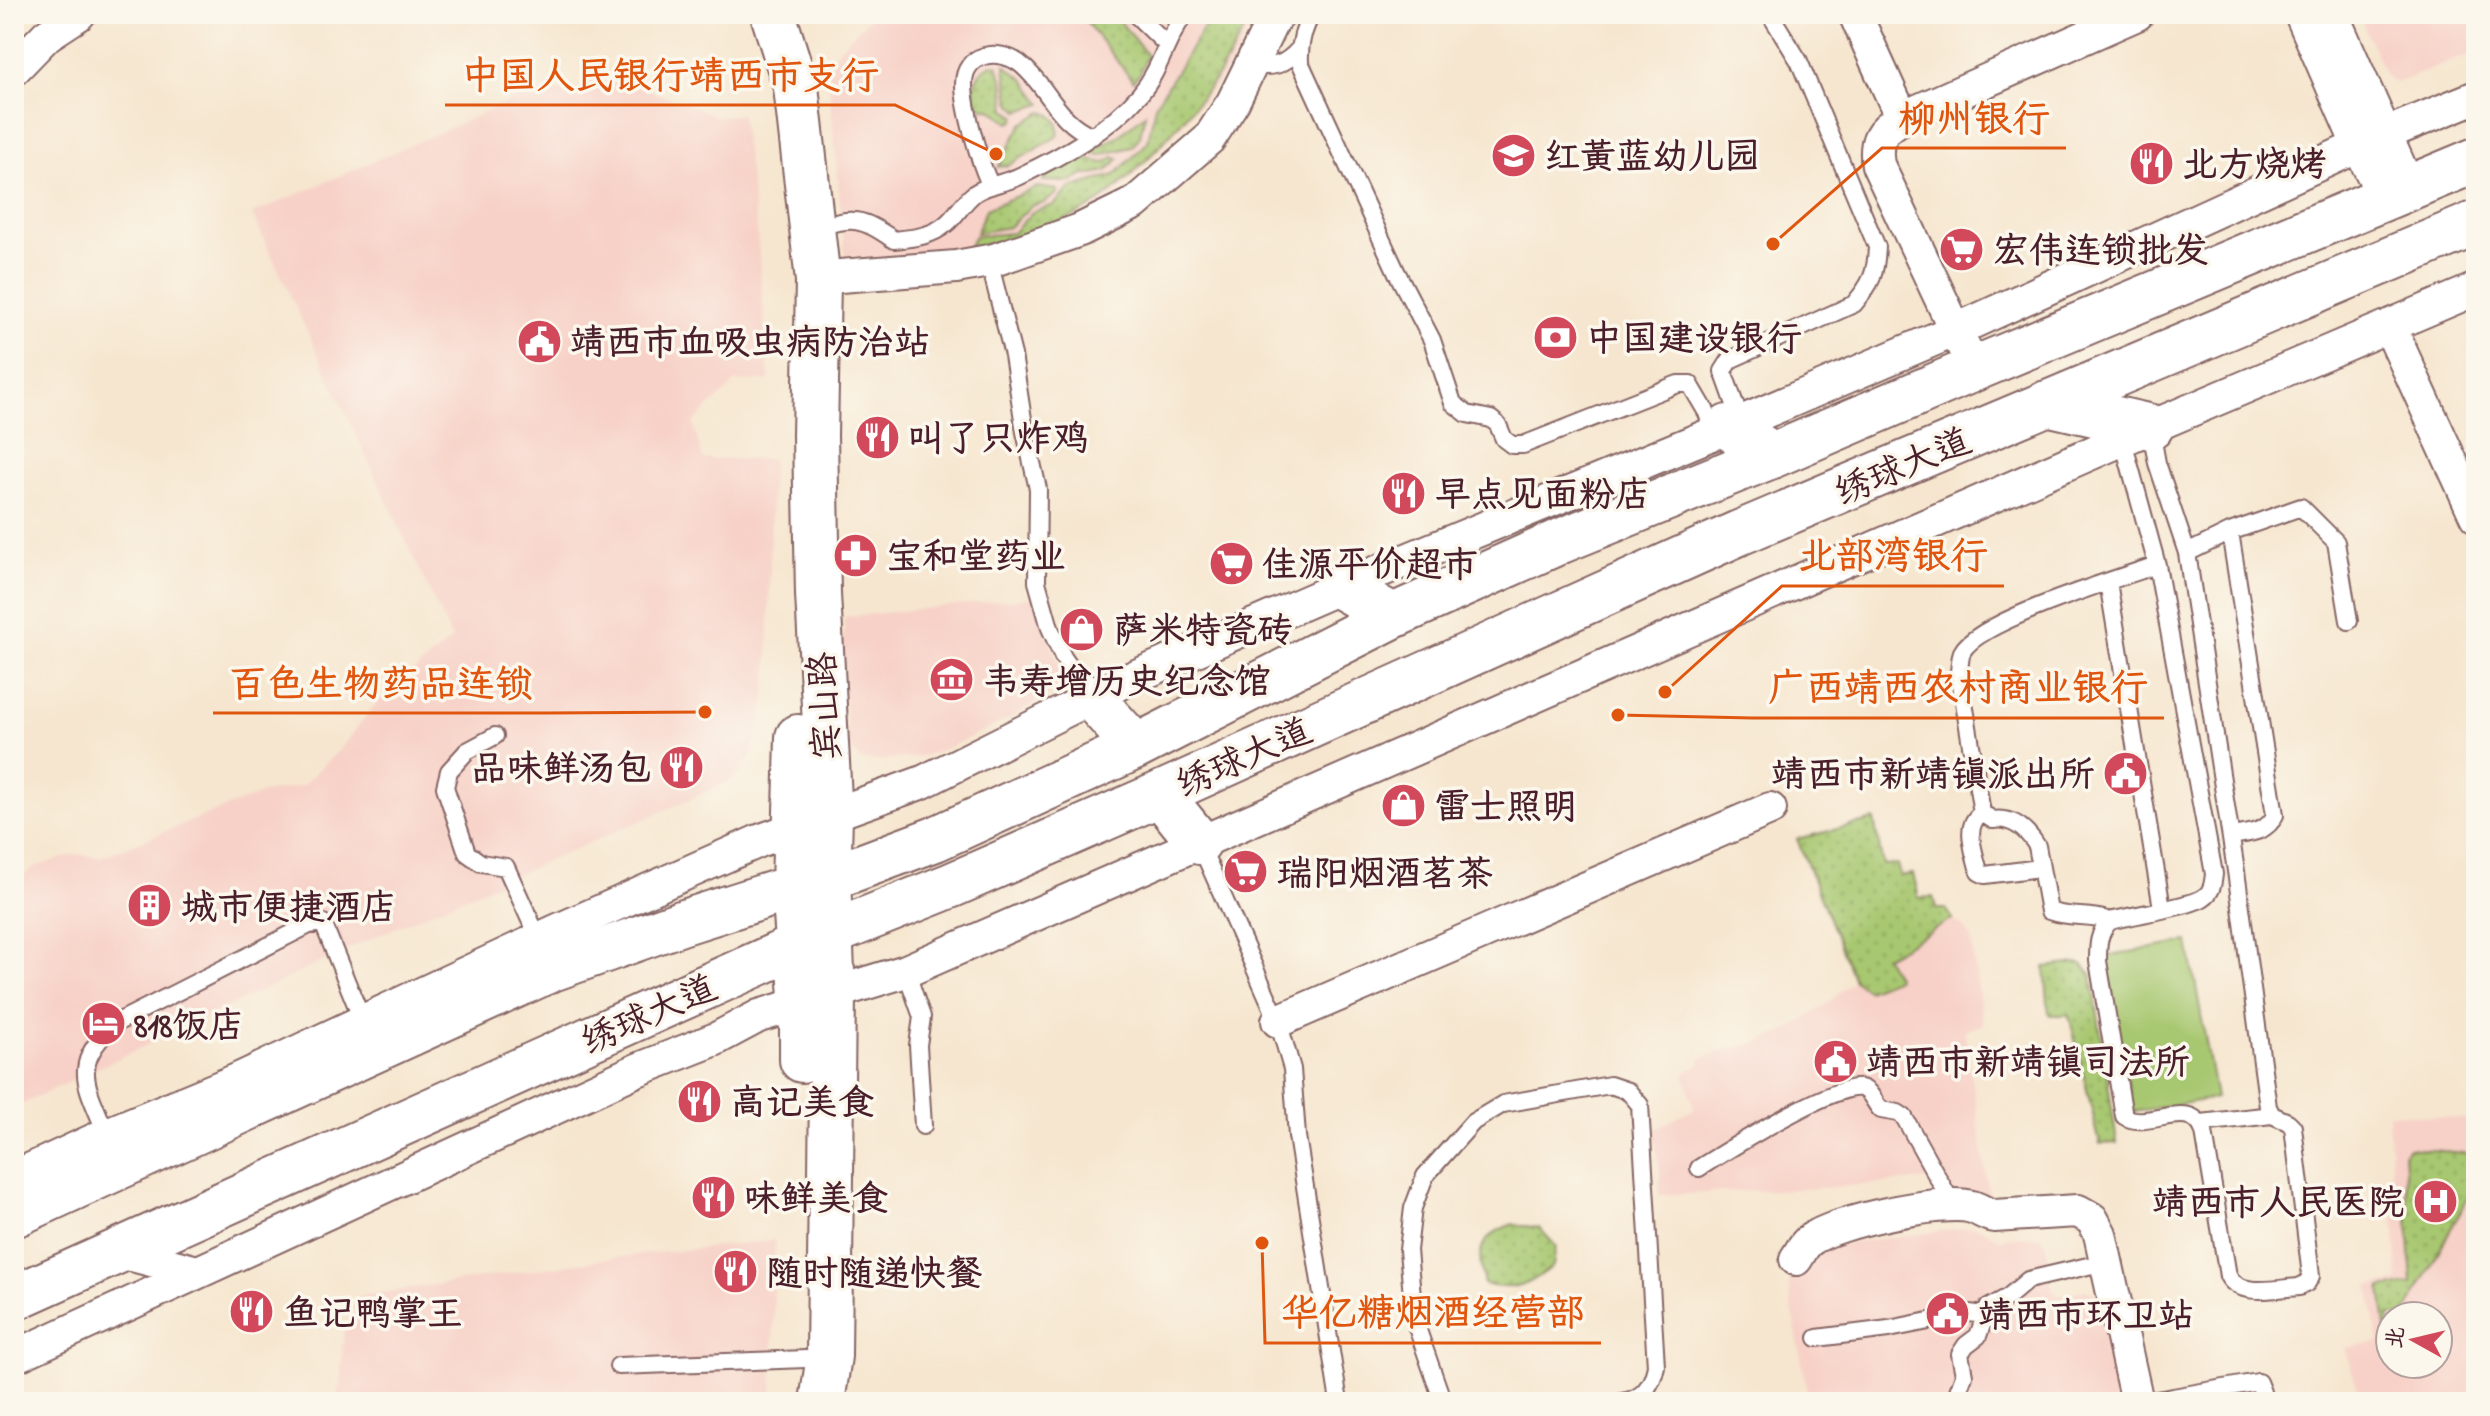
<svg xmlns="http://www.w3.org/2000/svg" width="2490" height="1416" viewBox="0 0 2490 1416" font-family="'Indie Flower','LXGW WenKai TC',sans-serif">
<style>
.built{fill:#f7d1c7;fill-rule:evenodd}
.grass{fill:url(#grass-dots);stroke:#78734d;stroke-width:2}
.garden{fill:#a7c76f;stroke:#78734d;stroke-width:2}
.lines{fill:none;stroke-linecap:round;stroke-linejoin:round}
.service-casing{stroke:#866564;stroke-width:20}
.minor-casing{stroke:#866564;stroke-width:36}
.primary-casing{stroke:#866564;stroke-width:48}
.service{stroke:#fff;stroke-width:16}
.minor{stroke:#fff;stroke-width:32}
.primary{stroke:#fff;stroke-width:44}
.labels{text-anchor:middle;stroke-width:7;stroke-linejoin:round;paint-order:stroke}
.poi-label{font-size:36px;font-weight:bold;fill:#4a1f2b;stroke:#fbf7ec;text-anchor:start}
.street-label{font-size:36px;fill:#4a1f2b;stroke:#fbf7ec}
.leader{fill:none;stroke:#e0560e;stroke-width:3}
.callout-dot{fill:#e0560e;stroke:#fbf7ec;stroke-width:3}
.callout-label{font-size:38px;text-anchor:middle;font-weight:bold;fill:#e0560e;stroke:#fbf7ec;stroke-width:7;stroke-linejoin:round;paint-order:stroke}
</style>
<defs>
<pattern id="grass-dots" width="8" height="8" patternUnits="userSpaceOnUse" patternTransform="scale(2)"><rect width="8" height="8" fill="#a7c76f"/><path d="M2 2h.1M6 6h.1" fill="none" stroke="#91aa60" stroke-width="1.8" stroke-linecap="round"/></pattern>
</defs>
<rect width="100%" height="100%" fill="#fbf7ec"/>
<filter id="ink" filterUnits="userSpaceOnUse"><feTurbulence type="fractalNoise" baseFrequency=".0125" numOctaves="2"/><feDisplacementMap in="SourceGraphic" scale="16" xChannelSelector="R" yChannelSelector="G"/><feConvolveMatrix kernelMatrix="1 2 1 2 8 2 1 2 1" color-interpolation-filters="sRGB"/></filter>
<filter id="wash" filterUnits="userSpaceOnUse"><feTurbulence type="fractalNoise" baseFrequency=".006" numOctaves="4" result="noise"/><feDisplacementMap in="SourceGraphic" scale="32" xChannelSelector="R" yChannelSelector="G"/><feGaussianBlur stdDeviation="1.8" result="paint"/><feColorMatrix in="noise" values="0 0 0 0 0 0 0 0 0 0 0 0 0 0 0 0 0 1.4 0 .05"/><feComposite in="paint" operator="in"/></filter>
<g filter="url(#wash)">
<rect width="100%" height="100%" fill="#f6e6cf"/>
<path class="built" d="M873,14H1259L1224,75L1171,138L1118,192L1100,205L1022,236L964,253L859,266L856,255L845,256L828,72L837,51Z
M2358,14H2476V52L2396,83L2387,78Z
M587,73L622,81L704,110L716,117L741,114L757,230L769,380L735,382L693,423L703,459H772L768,671L764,710L751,754L739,775L720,786L383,933L14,1108L15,881L35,867L75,854L101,857L263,793L302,786L341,748L377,702L452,639L252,214L525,95L583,87Z
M1035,597L1060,669V682L1053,692L1011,718L945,749L923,756L877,761L860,760L847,742L843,679L844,617Z
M1953,919L1964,928L1971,939L1983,1025L1965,1030L1989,1196L1956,1197L1939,1179L1822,1188L1659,1195L1660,1171L1654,1130L1694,1109L1684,1073L1701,1064L1700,1058L1761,1041L1789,1030L1823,1007L1854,980L1867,990L1896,978L1885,958Z
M2388,1113L2476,1120V1402H2330L2358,1390L2345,1348L2379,1342L2369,1286L2398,1281ZM2390,1316H2438V1364H2390Z
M1972,1227L1982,1228L1999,1239L2023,1236L2041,1237L2046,1242L2053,1291L2058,1295L2085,1290L2098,1293L2117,1402H1809L1788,1286L1791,1278L1801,1276L1816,1256L1833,1245Z
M775,1240L772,1402H338L345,1323L353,1321L356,1297L612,1258Z"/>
<path class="grass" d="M1080,14H1114L1147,55L1141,72L1133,81Z
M1216,14H1254C1239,36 1229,61 1213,82C1187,118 1127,186 1089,208C1053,229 1007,240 967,249L975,236L1013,233L1032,212L1054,205L1071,188L1115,175L1148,142L1155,105L1203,29Z
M992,64L997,65L1003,81L1006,109L1016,116L1014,121L1009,123L993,110L977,106C971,89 974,72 992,64Z
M1005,65L1025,80L1042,104L1019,111L1011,103L1009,96Z
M1042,112C1055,114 1060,123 1058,136L1009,165L998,167L1022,124Z
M1145,114L1140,136L1132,147L1100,155L1093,154L1092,151L1120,135Z
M1114,157L1119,159L1107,171L1081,176L1070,182L1043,181L1046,176L1079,160L1086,159L1104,163Z
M1038,187L1058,190V193L1044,203L1031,206L1009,227L976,233L986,209Z
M1874,820L1883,865L1897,864L1900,876L1913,874L1919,898L1933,897L1936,909H1946L1953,919L1885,957L1897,978L1867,990L1854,980L1797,839Z
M2076,963L2082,964L2092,975L2117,1143L2100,1144L2069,1015H2049L2045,967Z
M2408,1148L2476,1154V1182L2404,1316H2390V1332L2387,1334L2381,1288L2412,1284L2404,1152Z
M1513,1224L1539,1228L1556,1246L1553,1266C1528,1286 1517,1292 1484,1284C1476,1251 1479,1236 1513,1224Z"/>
<path class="garden" d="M2188,942L2216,1098L2133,1112L2106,956Z"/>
</g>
<g filter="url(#ink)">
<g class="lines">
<defs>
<path id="service" d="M1135,14L1167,45
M1312,14C1303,29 1299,45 1300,62L1397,273L1432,340L1453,403L1467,414L1491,419L1498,425L1504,439L1512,445H1523L1678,384H1690L1707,413L1714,433
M1251,65C1273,68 1284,66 1299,49
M991,186C980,165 964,108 964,84C964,53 998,48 1019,63C1048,85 1056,122 1093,136
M815,228C855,217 860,217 894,240C912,238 931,237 946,224C957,215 963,202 975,193C988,184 1006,183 1020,176C1064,155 1109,130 1140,94C1161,70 1166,38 1185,14
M989,261L1013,355L1025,432L1038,489L1037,582L1050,628L1063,657L1090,696
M1741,421L1723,371L1730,360L1854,304C1871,284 1876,274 1877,247L1799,61L1770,14
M2123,441L2157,565L2214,874C2213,883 2212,892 2204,897C2193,906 2128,916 2110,921C2098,933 2098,945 2098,961L2124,1116C2148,1132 2191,1095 2204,1132L2228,1276C2240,1298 2278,1288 2299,1287L2307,1283L2311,1276L2293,1127L2288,1122L2272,1115L2268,1107L2236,871L2187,553L2157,463L2151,430
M2230,532L2275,815C2267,833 2249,833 2231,836
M2187,553L2230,532L2301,507L2336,542L2349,621
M2108,582L2162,908
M495,736L467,751L449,771L445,787L467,853L481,863L506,867L540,942
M1982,813C1962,825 1975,853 1979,872L1985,875L2040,868
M1199,842L1278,1021L1292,1069L1297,1136L1339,1402
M2110,921C2090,913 2070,919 2049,911L2037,846C2027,830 2013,817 1993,820L1982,813L1959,671C1960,665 1960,657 1962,652C1977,621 2119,578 2157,565
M906,971L922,1017L918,1045L923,1126
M2201,1123L2272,1115
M108,1138C88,1086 67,1066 116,1023L309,925L323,923L365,1027
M1699,1168C1726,1151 1834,1083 1861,1088C1871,1090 1874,1103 1881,1110L1898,1113L1904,1117L1953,1205
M1817,1338L1889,1329L1969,1313L1985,1315
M618,1366L806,1359
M1443,1402L1414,1319L1408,1250L1413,1208L1425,1176L1473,1122L1503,1104L1610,1085L1628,1091L1640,1105L1656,1366C1652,1386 1643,1399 1622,1402
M1954,1402L1964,1375L1960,1354L1966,1345L1978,1336L1988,1308L2008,1297L2028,1280L2105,1262
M2145,1402L2258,1382L2262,1392L2261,1402"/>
<path id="minor" d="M1855,14L1902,118
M2301,14L2359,147L2385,199
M2332,14L2409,188
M14,69L47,35L79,14
M818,281L840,276L956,267L994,260L1080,230L1135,203L1209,139L1233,102L1271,24L1279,14
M2390,328L2476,516
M1964,348L1878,165C1874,141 1880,130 1902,118L2137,14
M1278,1021L1770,809
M14,1177L107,1134L237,1080L556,931L759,841L923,782L1125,681L1341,587L1758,415L1956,330L2385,134L2476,97
M117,1251L197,1272
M1796,1259C1800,1253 1804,1244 1810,1240C1833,1222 1945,1198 1972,1207C1979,1209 1985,1214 1994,1216L2078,1211L2092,1219L2100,1234L2137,1402
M14,1357L637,1070L716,1039L759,1016L906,971L2151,427L2476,289"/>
<path id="primary" d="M773,14L796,87L818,281L815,435L818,594L830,818L828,879L833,994L829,1356L822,1402
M2047,403L2151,427
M1728,427L1774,455
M1341,587L1393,616
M1091,697L1136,747
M798,737L794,887L802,996V1060
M1160,794L1199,842
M14,1215L552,969L681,923L794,887L828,879L935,839L1136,747L1393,616L1561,541L1774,455L1974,369L2476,160
M14,1298L777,955L952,885L1160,794L1739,533L2476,223"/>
</defs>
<use href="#service" class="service-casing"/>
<use href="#minor" class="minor-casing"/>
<use href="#primary" class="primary-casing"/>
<use href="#service" class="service"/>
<use href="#minor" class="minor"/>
<use href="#primary" class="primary"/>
</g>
</g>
<defs>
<symbol id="school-disc" viewBox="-11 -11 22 22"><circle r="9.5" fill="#d1495b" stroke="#fbf7ec"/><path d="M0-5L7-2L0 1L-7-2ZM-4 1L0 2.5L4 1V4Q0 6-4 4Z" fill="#fff"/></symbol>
<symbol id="restaurant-disc" viewBox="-11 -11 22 22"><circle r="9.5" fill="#d1495b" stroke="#fbf7ec"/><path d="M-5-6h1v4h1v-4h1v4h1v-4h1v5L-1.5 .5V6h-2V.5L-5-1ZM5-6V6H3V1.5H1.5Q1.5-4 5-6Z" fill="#fff"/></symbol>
<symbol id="supermarket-disc" viewBox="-11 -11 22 22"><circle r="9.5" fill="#d1495b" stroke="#fbf7ec"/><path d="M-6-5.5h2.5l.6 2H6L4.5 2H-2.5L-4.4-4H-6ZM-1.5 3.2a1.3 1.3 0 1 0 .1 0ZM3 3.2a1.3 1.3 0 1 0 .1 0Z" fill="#fff"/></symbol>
<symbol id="bank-disc" viewBox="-11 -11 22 22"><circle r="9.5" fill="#d1495b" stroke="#fbf7ec"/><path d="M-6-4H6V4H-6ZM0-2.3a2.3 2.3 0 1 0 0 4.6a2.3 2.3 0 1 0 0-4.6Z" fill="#fff"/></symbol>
<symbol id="civic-disc" viewBox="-11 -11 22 22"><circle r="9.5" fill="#d1495b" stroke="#fbf7ec"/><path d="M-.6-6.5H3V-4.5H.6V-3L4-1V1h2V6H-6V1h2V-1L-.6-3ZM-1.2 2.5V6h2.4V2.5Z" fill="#fff"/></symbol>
<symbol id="pharmacy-disc" viewBox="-11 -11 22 22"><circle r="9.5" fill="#d1495b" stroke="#fbf7ec"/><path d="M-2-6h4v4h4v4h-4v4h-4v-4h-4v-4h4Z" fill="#fff"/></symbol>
<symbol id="shop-disc" viewBox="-11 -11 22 22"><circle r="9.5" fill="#d1495b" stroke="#fbf7ec"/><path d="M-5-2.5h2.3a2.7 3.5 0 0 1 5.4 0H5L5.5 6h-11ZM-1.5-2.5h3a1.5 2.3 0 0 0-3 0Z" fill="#fff"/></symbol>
<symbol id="museum-disc" viewBox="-11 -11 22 22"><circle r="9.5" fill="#d1495b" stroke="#fbf7ec"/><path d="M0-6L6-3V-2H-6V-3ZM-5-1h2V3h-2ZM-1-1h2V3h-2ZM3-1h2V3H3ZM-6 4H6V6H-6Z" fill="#fff"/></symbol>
<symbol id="building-disc" viewBox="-11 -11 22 22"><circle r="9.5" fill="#d1495b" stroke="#fbf7ec"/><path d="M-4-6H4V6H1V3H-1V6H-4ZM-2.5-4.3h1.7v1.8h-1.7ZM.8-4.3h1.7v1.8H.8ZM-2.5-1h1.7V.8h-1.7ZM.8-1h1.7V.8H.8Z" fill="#fff"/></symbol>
<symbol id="hotel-disc" viewBox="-11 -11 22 22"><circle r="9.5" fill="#d1495b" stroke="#fbf7ec"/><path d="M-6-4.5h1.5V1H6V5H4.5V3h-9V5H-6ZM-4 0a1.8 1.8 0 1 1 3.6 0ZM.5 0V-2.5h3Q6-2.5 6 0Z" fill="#fff"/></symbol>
<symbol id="hospital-disc" viewBox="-11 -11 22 22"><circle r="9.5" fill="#d1495b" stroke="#fbf7ec"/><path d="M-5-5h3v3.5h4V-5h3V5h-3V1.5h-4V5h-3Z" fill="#fff"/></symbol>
</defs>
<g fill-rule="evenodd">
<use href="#school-disc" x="1488" y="130" width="51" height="51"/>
<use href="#restaurant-disc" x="2126" y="138" width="51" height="51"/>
<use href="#supermarket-disc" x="1936" y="224" width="51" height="51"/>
<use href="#bank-disc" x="1530" y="312" width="51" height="51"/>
<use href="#civic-disc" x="514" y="316" width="51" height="51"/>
<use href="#restaurant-disc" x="852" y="412" width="51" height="51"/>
<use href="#restaurant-disc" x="1378" y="468" width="51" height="51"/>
<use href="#pharmacy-disc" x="830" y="530" width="51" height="51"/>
<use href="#supermarket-disc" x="1206" y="538" width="51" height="51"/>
<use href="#shop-disc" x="1056" y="604" width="51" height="51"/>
<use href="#museum-disc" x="926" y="654" width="51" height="51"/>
<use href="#restaurant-disc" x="656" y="742" width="51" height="51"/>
<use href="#civic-disc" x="2100" y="748" width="51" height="51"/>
<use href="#shop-disc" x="1378" y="780" width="51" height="51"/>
<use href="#supermarket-disc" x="1220" y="846" width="51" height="51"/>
<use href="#building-disc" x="124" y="880" width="51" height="51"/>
<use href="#hotel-disc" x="78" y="998" width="51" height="51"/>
<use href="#civic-disc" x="1810" y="1036" width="51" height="51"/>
<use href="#restaurant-disc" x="674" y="1076" width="51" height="51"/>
<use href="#restaurant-disc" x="688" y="1172" width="51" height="51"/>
<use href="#hospital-disc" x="2410" y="1176" width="51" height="51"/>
<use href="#restaurant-disc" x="710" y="1246" width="51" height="51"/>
<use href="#restaurant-disc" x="226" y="1286" width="51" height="51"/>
<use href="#civic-disc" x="1922" y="1288" width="51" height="51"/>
</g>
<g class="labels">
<g class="poi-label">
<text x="1544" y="168">红黄蓝幼儿园</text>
<text x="2182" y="176">北方烧烤</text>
<text x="1993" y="262">宏伟连锁批发</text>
<text x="1586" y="350">中国建设银行</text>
<text x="570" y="354">靖西市血吸虫病防治站</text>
<text x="908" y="450">叫了只炸鸡</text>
<text x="1435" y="506">早点见面粉店</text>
<text x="886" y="568">宝和堂药业</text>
<text x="1262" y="576">佳源平价超市</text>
<text x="1113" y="642">萨米特瓷砖</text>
<text x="983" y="693">韦寿增历史纪念馆</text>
<text x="651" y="780" text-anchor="end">品味鲜汤包</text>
<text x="2095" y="786" text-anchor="end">靖西市新靖镇派出所</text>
<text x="1434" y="818">雷士照明</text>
<text x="1277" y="885">瑞阳烟酒茗茶</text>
<text x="181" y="919">城市便捷酒店</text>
<text x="134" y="1037">818饭店</text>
<text x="1866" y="1074">靖西市新靖镇司法所</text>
<text x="730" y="1114">高记美食</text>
<text x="744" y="1210">味鲜美食</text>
<text x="2404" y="1214" text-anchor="end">靖西市人民医院</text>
<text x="766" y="1285">随时随递快餐</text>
<text x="283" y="1325">鱼记鸭掌王</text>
<text x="1978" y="1327">靖西市环卫站</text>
</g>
<g class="street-label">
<text transform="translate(1902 465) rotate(-23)" y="13">绣球大道</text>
<text transform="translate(823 706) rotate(-93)" y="13">宾山路</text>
<text transform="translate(1243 756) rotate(-24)" y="13">绣球大道</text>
<text transform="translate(648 1013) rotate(-24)" y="13">绣球大道</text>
</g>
</g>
<path class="leader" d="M996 154L895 105H445M1773 244L1882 148H2066M1665 692L1782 586H2004M705 712L549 713H213M1618 715L1752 718H2164M1262 1243L1265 1343H1601"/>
<g class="callout-dot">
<circle cx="996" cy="154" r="8"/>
<circle cx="1773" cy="244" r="8"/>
<circle cx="1665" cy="692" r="8"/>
<circle cx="705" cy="712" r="8"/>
<circle cx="1618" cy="715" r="8"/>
<circle cx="1262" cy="1243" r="8"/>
</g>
<g class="callout-label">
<text x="670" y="88">中国人民银行靖西市支行</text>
<text x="1974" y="131">柳州银行</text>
<text x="1893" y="568">北部湾银行</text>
<text x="381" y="696">百色生物药品连锁</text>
<text x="1958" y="700">广西靖西农村商业银行</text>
<text x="1433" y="1325">华亿糖烟酒经营部</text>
</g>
<rect width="2490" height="1416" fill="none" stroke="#fbf7ec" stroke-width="48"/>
<g transform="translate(2414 1340) rotate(278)"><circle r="38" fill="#fbf7ec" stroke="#b4a19f" stroke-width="2"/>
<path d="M0-6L14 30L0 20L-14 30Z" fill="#d1495b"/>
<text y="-12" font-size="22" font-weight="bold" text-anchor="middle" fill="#4a1f2b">北</text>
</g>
</svg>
